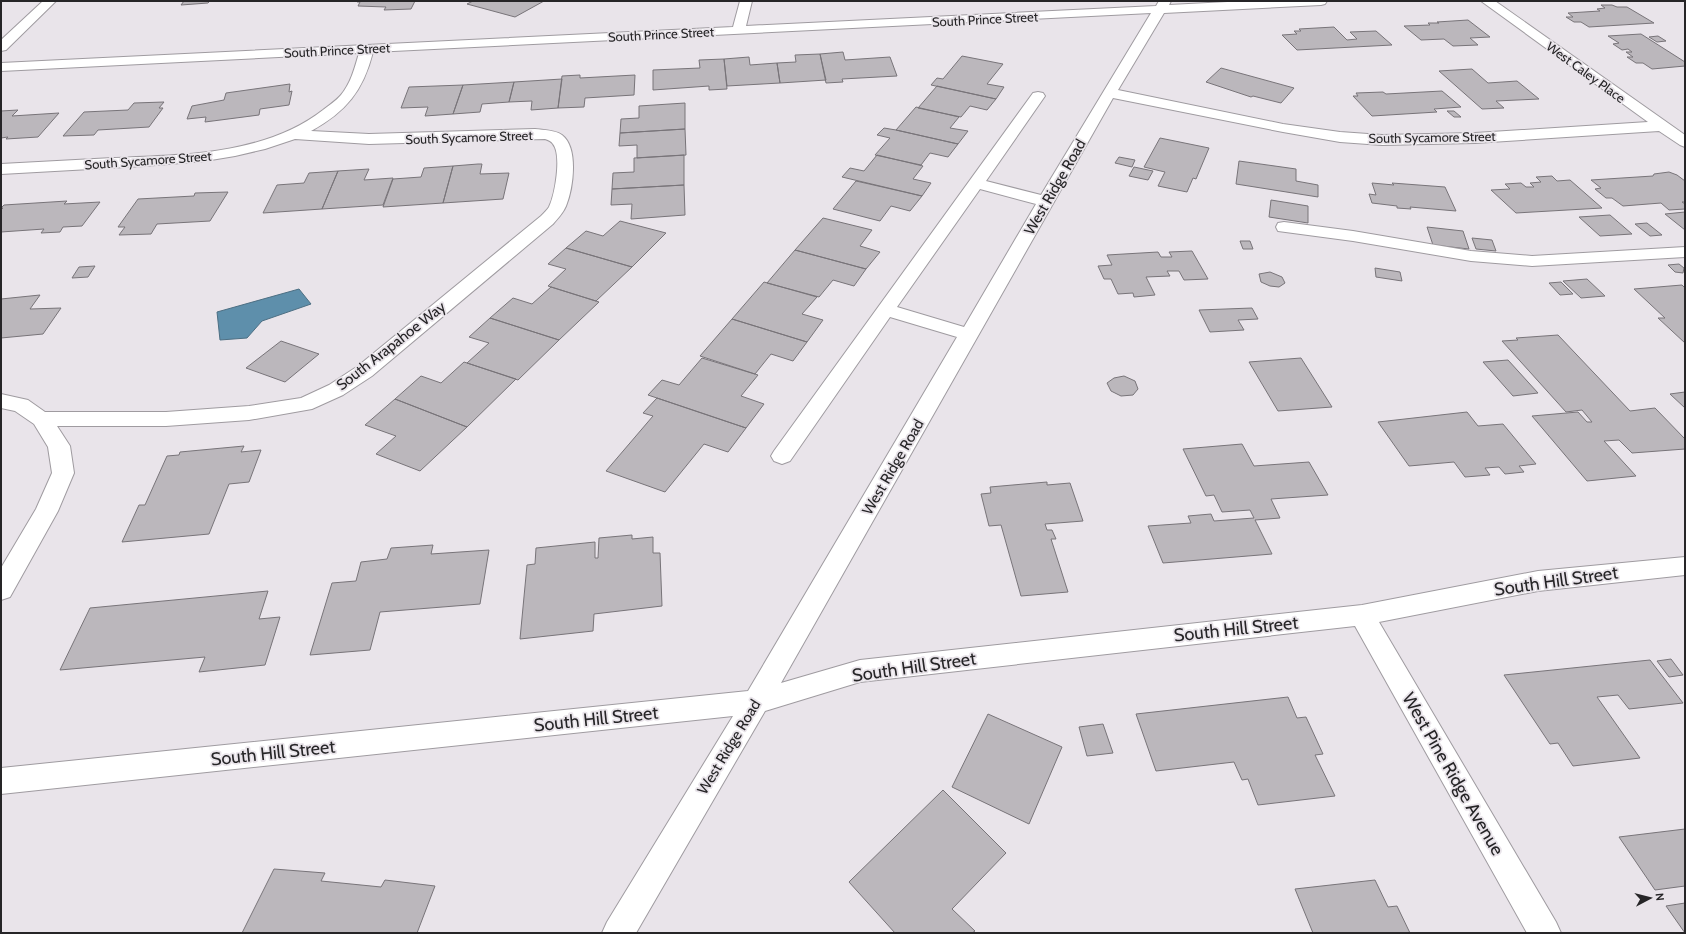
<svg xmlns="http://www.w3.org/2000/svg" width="1686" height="934" viewBox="0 0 1686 934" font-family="Cabin,sans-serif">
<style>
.water{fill:#5e8fab;stroke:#4d6f83}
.building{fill:#bbb7bc;stroke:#787479}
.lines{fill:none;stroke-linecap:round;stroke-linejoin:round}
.minor-casing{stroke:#9f9ba0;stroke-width:2}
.minor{fill:#fff;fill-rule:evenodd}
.labels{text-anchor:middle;stroke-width:3.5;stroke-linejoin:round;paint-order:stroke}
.far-street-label{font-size:13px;fill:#262527;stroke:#e9e4ea}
.street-label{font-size:15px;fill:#262527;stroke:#e9e4ea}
.near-street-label{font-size:18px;fill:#262527;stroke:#e9e4ea}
</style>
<rect width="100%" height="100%" fill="#e9e4ea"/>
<path class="water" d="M299,289L311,304L262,321L247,338L220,340L217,312Z"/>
<path class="building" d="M184,1H210L208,3L181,5Z
M358,1H415L411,9L384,10L386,7L358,6L360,2H357Z
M473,1H544L515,17L467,4Z
M1601,5H1612L1617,7H1627L1654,23L1589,27L1581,22H1574L1566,17H1573L1568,13L1600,11L1597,9L1605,8Z
M1468,20L1490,37L1470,38L1478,45L1453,46L1444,39L1421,40L1404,26L1430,25L1428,23H1439L1437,22Z
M1334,27L1347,40L1357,39L1350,32L1376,31L1392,45L1297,50L1282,35L1297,34L1294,31H1301L1299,29Z
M1641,34L1685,62V66L1652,69L1643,63H1636L1627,57H1633L1626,52H1632L1628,49L1622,50L1613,44L1619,43L1608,36Z
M1658,36L1666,41L1657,42L1649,37Z
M843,52L845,60L890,57L897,76L842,79L843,82L826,83L820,54Z
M820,54L826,80L780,83L777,63L796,62L795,55Z
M962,56L1003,64L987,84L1004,87L996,99L931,85L937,78L943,79Z
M749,57L750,65L777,63L780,83L727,86L724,59Z
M724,59L727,89L709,90V86L653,90V70L700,68L699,60Z
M1221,68L1294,88L1281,103L1253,96L1251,97L1206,82Z
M1472,69L1488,83L1517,81L1539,99L1496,101L1504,108L1482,109L1439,71Z
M580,75V78L635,75L634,95L585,98L584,107L558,108L562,76Z
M562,79L558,108L531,110L532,101L509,102L514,82Z
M514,82L509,102L482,104L480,112L453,114L463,85Z
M290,84L289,92L292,91L289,105L260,109L259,115L205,122L206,117L187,119L192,106L224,100L226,93Z
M463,85L453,114L425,116L428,107L401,108L409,87Z
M937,86L996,99L987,110L970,106L961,117L918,108Z
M1442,91L1461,107L1434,109L1437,112L1372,116L1353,96H1358L1356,93L1383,92L1386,94Z
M164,102L159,108H163L149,127L98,130L94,135L63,136L84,112L128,110L134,103Z
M685,103V129L620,133L621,119L639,118V106Z
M916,107L959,117L950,128L968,131L958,144L896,130Z
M18,110L12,116L59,113L38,137L6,139L8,137L1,138V111Z
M1447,111H1454L1461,117H1454Z
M884,128L896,130L958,144L948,157L930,153L921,165L875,155L890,138L877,135Z
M685,129L686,155L637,158V145L619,146L620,133Z
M1160,138L1209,148L1196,179L1193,178L1187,192L1158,186L1165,172L1144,167Z
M684,155V185L612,189L613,173L634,172V158Z
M877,155L923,166L913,179L931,183L922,196L842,177L850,168L864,171Z
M1119,157L1135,160L1132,167L1115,163Z
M1239,161L1296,169V181L1318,185V197L1236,184Z
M478,164H482L480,174L509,173L503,199L443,203L453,166Z
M453,166L443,203L383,207L393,179L421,177L424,168Z
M1134,167L1153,171L1148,180L1129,176Z
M369,169L364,180L393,178L383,205L322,209L338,171Z
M338,171L322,209L263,213L277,185L304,183L309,173Z
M1669,172L1677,175L1685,181V202H1682L1685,204V209L1669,210L1661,203L1623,206L1612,198H1606L1595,189L1601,188L1591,180L1653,176L1654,174Z
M1552,176L1557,181L1570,180L1602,208L1516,213L1491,190L1510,189L1505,184L1521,183L1526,187H1534L1530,183L1541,182L1536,177Z
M856,181L922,196L910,211L891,206L880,221L833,209Z
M1372,183L1394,185L1392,183L1445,187L1456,211L1410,207L1411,209L1397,208V206L1372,203L1369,194L1376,195Z
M684,185L685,215L631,219L632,204L611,205L612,189Z
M228,192L210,221L157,224L151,234L119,235L125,227H118L138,199L194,196L195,193Z
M1271,200L1308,206V223L1269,217Z
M67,201L64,204L100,202L82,226L63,227L60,232L41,233L44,229L1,232V210L3,208H1L4,205Z
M1685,212V230L1665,214Z
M1610,215L1632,234L1600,236L1579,217Z
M823,218L872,230L860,246L880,252L866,269L795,250Z
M620,221L666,233L632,267L566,248L586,231L603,236Z
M1647,223L1662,235L1650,236L1635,224Z
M1427,227L1463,231L1469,249L1433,245Z
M1472,238L1492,240L1496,251L1476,249Z
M1240,241H1250L1253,249H1243Z
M566,248L632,267L596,301L548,286L566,269L548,264Z
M795,250L866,269L854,286L833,280L819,297L767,283Z
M1192,251L1208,279L1184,280L1179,271H1167L1170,276L1146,277L1155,295L1134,297L1133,293L1118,294L1111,279H1104L1098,266L1112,265L1107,255L1158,252L1161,257H1172L1169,252Z
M1679,264L1684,268L1683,273L1675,272L1668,265Z
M95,266L88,277L72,278L79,267Z
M1375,268L1400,272L1402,281L1376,277Z
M1270,272L1282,277L1285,283L1279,287L1270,286L1261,282L1259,274Z
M1587,279L1605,296L1581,298L1563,281Z
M764,282L817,297L802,314L823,320L807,342L732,319Z
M1561,282L1573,294L1560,295L1549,283Z
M1682,285L1685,288V343L1658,318H1665L1634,289Z
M551,287L599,302L559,340L490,318L513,298L532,304Z
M40,295L30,309L61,308L43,334L1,338V299Z
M1252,308L1258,319L1238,320L1244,330L1210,332L1199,310Z
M490,318L559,340L518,380L467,363L489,343L469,337Z
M732,319L807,342L793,361L771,354L755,374L700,356Z
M1558,335L1630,411L1655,408L1685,439V449L1632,453L1619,440L1604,441L1636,476L1587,481L1532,416L1578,412L1587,422H1592L1582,410L1566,412L1502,341L1518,340L1516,338Z
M281,341L319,354L285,382L246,368Z
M702,358L758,375L741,396L764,404L746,428L648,395L662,380L679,385Z
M1301,358L1332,407L1278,411L1249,362Z
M1508,360L1538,393L1513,396L1483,362Z
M464,362L516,379L467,427L395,399L421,376L441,383Z
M1124,376L1135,381L1138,389L1133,395L1121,396L1111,391L1107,383L1114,378Z
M1685,392V408L1670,394Z
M657,398L746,428L728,452L704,444L665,492L606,471L653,416L643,413Z
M395,399L467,427L420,471L376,454L396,436L365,425Z
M1467,412L1478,426L1503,424L1536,464L1519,466L1524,472L1505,474L1499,467L1485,468L1490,475L1465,477L1454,462L1409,466L1378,422Z
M1242,444L1254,466L1309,462L1328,495L1271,499L1280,518L1255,520L1272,554L1163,563L1148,526L1191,523L1188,516L1211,514L1214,521L1254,518L1250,510L1222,512L1214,495L1206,496L1183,449Z
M244,446L241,452L261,450L249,482L229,484L209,534L122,542L139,505H145L167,456L179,455L180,452Z
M1047,482V485L1070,483L1083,521L1045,524L1047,530H1052L1056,539H1051L1068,592L1021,596L1001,525L989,526L981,494L991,493L990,487Z
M632,535V539L653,537V553H660L662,606L594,614L593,631L520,639L527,565L535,564L536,548L595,542V558H598L599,538Z
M433,545L431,554L489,550L480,604L380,612L370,650L310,655L332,583L356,581L361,562L387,559L391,548Z
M268,591L259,619L280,617L265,665L199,672L205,657L60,670L90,608Z
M1671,659L1683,675L1669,677L1657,661Z
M1650,660L1683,703L1629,709L1618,695L1597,697L1640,758L1573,766L1558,743L1550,744L1504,675Z
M1288,697L1297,718L1306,717L1323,754L1315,755L1335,796L1258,805L1248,779L1242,780L1234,762L1156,771L1136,714Z
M988,714L1062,747L1029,824L952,787Z
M1103,724L1113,753L1087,756L1079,727Z
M943,790L1006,853L952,909L975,931L972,933H895L849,882Z
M1685,829V886L1655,890L1619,837Z
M274,869L325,873L321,881L381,887L385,880L435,886L417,933H242Z
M1375,880L1388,907L1397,906L1410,933H1313L1295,889Z
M1685,903V933L1666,906Z"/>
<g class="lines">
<defs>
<path id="minor" d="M43,1H56L6,50L1,51V40Z
M740,1H752L746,26L1156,6L1159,1H1171L1169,5L1247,1H1327L1325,4L1321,5L1164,13L1118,90L1283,124L1340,132L1382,135L1475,133L1648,122L1481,1H1495L1685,135V147L1680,145L1659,131L1475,143L1382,145L1340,142L1283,132L1113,98L781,683L860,660L1362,605L1538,571L1685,557V575L1538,591L1379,622L1556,922L1561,933H1527L1355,626L860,682L765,711L636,933H602L607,922L733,716L1,794V768L748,691L957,337L890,317L790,461L782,464L774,461L771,456L774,451L1033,93L1038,92L1043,93L1045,96L986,181L1041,195L1151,13L373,52C363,91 346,112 311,131L369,134L535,129C544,130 555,130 562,135C579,148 573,189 566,206C563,213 558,218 553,224L372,376L343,395L312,409L249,420L166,426H57L70,446L74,473L58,511L10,597L1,600V568L36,509L52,473L48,447L34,424L15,411L1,408V394L28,400L45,412H166L249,406L301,398L329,385L358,366L541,216C544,213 547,210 549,207C555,195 562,155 553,144C551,141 548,140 545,139L369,144L295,139L265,149L235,156L205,161L144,166L1,174V164C38,162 76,160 113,158C183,155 265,155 323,110C329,105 336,101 341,95C351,83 355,67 359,53L1,71V63L733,27ZM980,189L1036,204L964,327L897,307Z
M1284,222L1353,231L1471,251L1532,256L1685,247V257L1532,266L1471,261L1353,241L1278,231L1276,227L1278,223Z"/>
</defs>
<use href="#minor" class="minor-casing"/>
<use href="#minor" class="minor"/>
</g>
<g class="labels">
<g class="far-street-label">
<text transform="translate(985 19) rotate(-3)" y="5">South Prince Street</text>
<text transform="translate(661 34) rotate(-3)" y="5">South Prince Street</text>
<text transform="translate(337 50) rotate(-3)" y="5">South Prince Street</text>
<text transform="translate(1586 72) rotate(36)" y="5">West Caley Place</text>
<text transform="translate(469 137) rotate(-2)" y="5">South Sycamore Street</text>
<text transform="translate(1432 137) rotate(-1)" y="5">South Sycamore Street</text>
<text transform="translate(148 160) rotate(-4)" y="5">South Sycamore Street</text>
</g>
<g class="street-label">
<text transform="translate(1055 187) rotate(-60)" y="5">West Ridge Road</text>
<text transform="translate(391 346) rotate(-38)" y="5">South Arapahoe Way</text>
<text transform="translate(893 467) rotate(-60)" y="5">West Ridge Road</text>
<text transform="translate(729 747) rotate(-59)" y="5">West Ridge Road</text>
</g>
<g class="near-street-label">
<text transform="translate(1556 581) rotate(-8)" y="6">South Hill Street</text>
<text transform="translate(1236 629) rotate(-6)" y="6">South Hill Street</text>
<text transform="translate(914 667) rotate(-8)" y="6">South Hill Street</text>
<text transform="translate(596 719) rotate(-6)" y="6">South Hill Street</text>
<text transform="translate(273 753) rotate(-6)" y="6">South Hill Street</text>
<text transform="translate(1453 774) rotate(60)" y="6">West Pine Ridge Avenue</text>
</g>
</g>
<rect width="1686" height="934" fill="none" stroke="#262527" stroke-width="4"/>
<g transform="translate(1650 898) rotate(83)" stroke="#e9e4ea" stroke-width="3" paint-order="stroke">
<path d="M0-3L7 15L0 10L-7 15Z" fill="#262527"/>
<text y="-6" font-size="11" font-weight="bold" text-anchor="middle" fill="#262527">N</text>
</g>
</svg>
